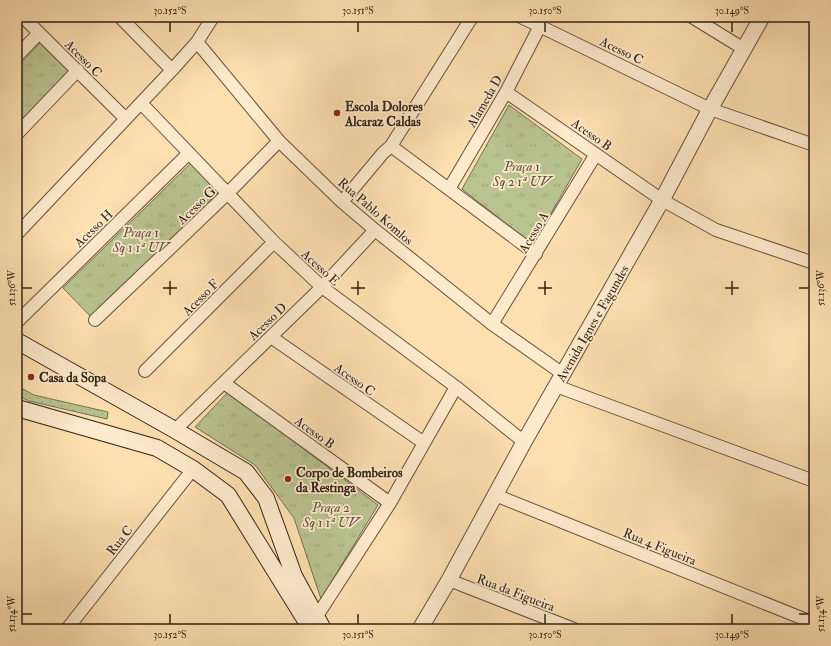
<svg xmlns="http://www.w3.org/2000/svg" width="831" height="646" viewBox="0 0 831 646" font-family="'IM FELL Double Pica',serif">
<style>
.grass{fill:url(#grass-tufts);stroke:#747253}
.garden{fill:url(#garden-dots);stroke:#747253}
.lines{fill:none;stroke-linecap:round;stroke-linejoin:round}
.minor-casing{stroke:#62513c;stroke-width:14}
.tertiary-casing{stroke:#62513c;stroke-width:17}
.secondary-casing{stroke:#2f2216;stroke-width:18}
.minor{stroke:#feeacc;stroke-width:12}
.tertiary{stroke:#feeacc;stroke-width:15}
.secondary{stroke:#feeacc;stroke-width:16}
.ticks{fill:none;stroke:#2f2216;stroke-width:1.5}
.poi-dot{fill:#8f2418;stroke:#feeacc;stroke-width:1.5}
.labels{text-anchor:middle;stroke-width:3.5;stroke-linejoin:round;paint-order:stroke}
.street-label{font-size:13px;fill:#2f2216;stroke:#feeacc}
.poi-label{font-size:13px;font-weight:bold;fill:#2f2216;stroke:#feeacc;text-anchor:start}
.park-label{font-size:13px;font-style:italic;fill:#58523b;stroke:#feeacc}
.neatline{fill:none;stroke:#2f2216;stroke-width:1.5}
.ticks-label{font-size:10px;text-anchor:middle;fill:#2f2216}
</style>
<defs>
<pattern id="grass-tufts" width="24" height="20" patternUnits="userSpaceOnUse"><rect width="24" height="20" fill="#b9c390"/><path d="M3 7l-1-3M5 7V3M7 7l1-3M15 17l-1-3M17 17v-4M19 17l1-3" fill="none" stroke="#9fa77b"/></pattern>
<pattern id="garden-dots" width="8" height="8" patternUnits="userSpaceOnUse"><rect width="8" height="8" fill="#b9c390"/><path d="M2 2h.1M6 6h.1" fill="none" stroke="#9fa77b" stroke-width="1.8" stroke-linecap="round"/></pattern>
</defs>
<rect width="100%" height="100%" fill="#fddfb0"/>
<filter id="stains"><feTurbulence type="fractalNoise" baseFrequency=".005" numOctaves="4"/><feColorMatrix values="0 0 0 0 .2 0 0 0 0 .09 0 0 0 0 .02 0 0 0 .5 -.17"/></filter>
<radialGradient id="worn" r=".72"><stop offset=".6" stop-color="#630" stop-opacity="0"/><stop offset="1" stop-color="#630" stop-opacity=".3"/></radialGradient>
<path class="grass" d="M40,43L69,71L17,124V67Z
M509,105L582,159L533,245L462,189Z
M191,163L219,192L91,317L63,288Z
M228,392L378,505L321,599L294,518L255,465L195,427Z"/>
<path class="garden" d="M17,386L34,395L108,412L107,419L29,401L17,395Z"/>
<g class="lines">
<defs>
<path id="minor" d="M23,17L125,118
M120,17L172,70
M521,17L710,109L814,145
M692,17L744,49
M197,42L279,141L342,202L375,230L492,324L563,374
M17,56L39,33
M506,92L662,200L716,230L814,263
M141,103L274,242L322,287L456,387L524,442
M17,134L78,70
M391,146L536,254
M449,189L506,92L540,26
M342,202L383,153L391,146L472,17
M17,234L172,70L197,42L213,17
M95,320L227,194L279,141
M17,322L189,153
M492,324L596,154
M271,337L424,443
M145,371L274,242
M224,383L390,503
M556,386L814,481
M175,430L322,287L375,230
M495,495L814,623
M449,580L574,629
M317,616L390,503L456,387
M67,629L193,469"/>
<path id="tertiary" d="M420,629L449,580L524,442L662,200L710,109L762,17"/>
<path id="secondary" d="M17,341L175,430L246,472L266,498L294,576L323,629
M17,408L157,448L193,469L228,495L311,629"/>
</defs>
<use href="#minor" class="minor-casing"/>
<use href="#tertiary" class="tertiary-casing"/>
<use href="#secondary" class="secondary-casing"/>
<use href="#minor" class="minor"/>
<use href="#tertiary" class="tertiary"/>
<use href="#secondary" class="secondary"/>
</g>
<path class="ticks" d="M170,22V32M358,22V32M545,22V32M732,22V32M170,281V295M358,281V295M545,281V295M732,281V295M22,288H32M163,288H177M351,288H365M538,288H552M725,288H739M799,288H809M22,614H32M170,614V624M358,614V624M545,614V624M732,614V624M799,614H809"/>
<g class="poi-dot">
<circle cx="337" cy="113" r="4"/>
<circle cx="31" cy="377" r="4"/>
<circle cx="288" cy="479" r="4"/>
</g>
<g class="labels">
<g class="street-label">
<text transform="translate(622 50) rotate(26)" y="5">Acesso C</text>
<text transform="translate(84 58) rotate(45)" y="5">Acesso C</text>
<text transform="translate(484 101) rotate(-60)" y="5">Alameda D</text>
<text transform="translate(592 134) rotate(35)" y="5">Acesso B</text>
<text transform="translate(196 205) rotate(-44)" y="5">Acesso G</text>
<text transform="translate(376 211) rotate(41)" y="5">Rua Pablo Komlos</text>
<text transform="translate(93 228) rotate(-44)" y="5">Acesso H</text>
<text transform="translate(533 232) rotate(-59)" y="5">Acesso A</text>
<text transform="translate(321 267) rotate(42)" y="5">Acesso E</text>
<text transform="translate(200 297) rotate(-45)" y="5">Acesso F</text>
<text transform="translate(267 321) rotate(-44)" y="5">Acesso D</text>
<text transform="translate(592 323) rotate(-60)" y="5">Avenida Ignes e Fagundes</text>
<text transform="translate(355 379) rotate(35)" y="5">Acesso C</text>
<text transform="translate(315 432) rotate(36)" y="5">Acesso B</text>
<text transform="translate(119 540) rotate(-52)" y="5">Rua C</text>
<text transform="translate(660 546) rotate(22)" y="5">Rua 4 Figueira</text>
<text transform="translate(516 592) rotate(21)" y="5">Rua da Figueira</text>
</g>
<g class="poi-label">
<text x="345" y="111">Escola Dolores<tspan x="345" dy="15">Alcaraz Caldas</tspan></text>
<text x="39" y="382">Casa da Sopa</text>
<text x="296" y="477">Corpo de Bombeiros<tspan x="296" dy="15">da Restinga</tspan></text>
</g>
<g class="park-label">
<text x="522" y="171">Praça 1<tspan x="522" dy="15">Sq 2 1ª UV</tspan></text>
<text x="141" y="237">Praça 1<tspan x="141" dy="15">Sq 1 1ª UV</tspan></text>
<text x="331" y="512">Praça 2<tspan x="331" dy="15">Sq 1 1ª UV</tspan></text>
</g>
</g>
<rect width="831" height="646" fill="none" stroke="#fddfb0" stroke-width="44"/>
<rect x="22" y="22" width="787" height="602" class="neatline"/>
<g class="ticks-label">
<text x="170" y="14">30.152°S</text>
<text x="358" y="14">30.151°S</text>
<text x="545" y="14">30.150°S</text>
<text x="732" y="14">30.149°S</text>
<text transform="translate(820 288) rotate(-90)" y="4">51.136°W</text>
<text transform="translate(11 288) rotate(-90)" y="4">51.136°W</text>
<text transform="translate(820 614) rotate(-90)" y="4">51.134°W</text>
<text transform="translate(11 614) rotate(-90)" y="4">51.134°W</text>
<text x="170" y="638">30.152°S</text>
<text x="358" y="638">30.151°S</text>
<text x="545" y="638">30.150°S</text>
<text x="732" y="638">30.149°S</text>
</g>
<rect width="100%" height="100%" filter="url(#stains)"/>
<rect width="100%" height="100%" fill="url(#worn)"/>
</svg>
